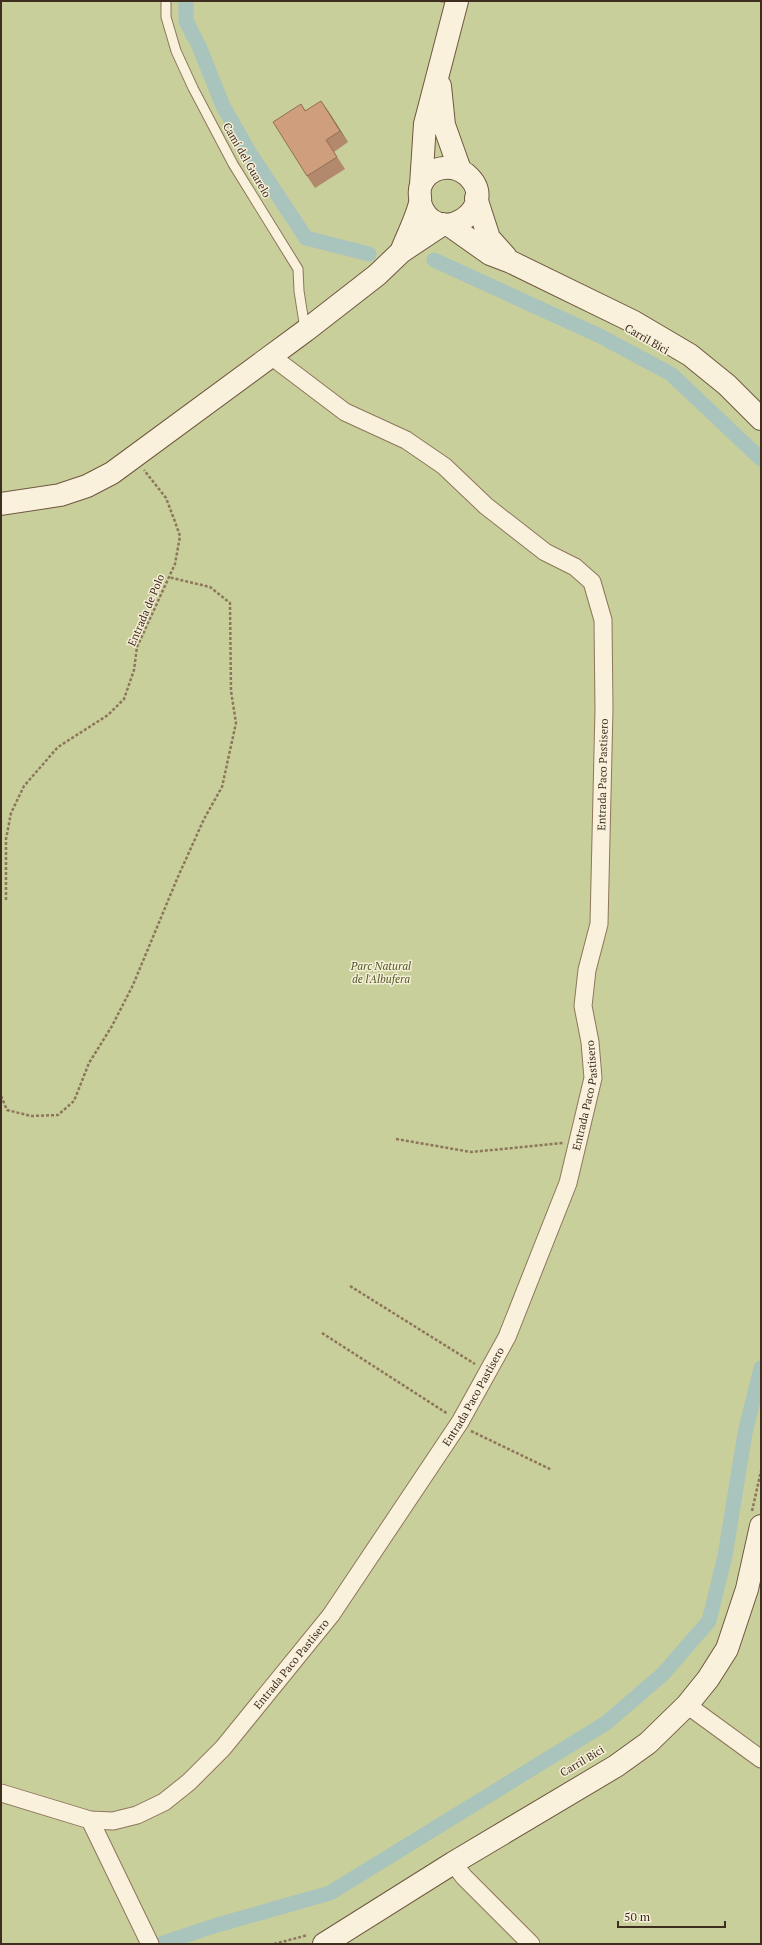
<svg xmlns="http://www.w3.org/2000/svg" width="762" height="1945" viewBox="0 0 762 1945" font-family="'PT Serif',serif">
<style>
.green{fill:#c9cf9b}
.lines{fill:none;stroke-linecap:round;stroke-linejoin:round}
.canal{stroke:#a9c4bc;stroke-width:15}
.lane-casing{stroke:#8d765c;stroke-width:11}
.street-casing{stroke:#8d765c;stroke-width:19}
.secondary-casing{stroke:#6f573f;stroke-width:24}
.path{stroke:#8d765c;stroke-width:2.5;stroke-dasharray:3 2;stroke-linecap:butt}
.lane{stroke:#faf1dc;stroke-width:9}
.street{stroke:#faf1dc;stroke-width:17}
.secondary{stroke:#faf1dc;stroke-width:22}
.wall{fill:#b2896c}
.shaded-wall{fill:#916f58}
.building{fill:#cf9f7d;stroke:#916f58}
.labels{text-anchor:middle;stroke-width:3;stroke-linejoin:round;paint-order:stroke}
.street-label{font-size:11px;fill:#3d2e20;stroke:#f7eed8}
.park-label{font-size:11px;font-style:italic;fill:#4d5a26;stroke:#f7eed8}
</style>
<rect width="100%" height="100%" fill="#f0e4c8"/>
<path class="green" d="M1,1H761V1944H1Z"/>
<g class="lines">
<path class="canal" d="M186,1V21L199,46L223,106L251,155L306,238L369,254
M434,260L600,336L671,374L761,459
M160,1944L214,1926L330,1893L606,1723L663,1674L709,1621L725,1556L745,1433L761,1368"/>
<defs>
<path id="lane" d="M166,1V17L176,51L193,88L233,164L298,269L299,291L305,329"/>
<g id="street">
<path d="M687,1705L761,1759"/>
<path id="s1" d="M1,1793L90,1820L113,1821L137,1815L164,1802L189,1782L223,1748L331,1615L460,1422L507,1337L568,1183L593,1078L590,1042L583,1006L587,970L599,924L604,709L603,620L592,582L575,567L545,552L486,506L444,466L406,440L345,412L271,356"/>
<path d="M90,1820L150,1944"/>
<path d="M453,1863L464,1877L531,1944"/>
</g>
<path id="secondary" d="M440,86L444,125L460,170
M421,185L425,124L457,1
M476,198L489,238L506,257
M449,225L490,254L511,262L634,322L690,355L727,385L761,419
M401,252C406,239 417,217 420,203C421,197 418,192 421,185C428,167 452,162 467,175C503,207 436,252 420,203
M1,504L60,495L87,486L112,473L305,331L377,275L401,252L443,224
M324,1944L453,1863L616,1766L648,1743L687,1705L708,1679L727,1649L747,1589L761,1526"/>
</defs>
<use href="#lane" class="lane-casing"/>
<use href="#street" class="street-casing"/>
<use href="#secondary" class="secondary-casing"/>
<path class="path" d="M6,900V839L11,813L24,786L58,747L108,715L124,699L134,670L137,647L175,564L180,536L174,519L166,498L144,470
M1,1096L7,1110L31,1116L58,1115L74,1101L89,1063L112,1026L133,985L177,879L204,819L222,787L236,723L231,691L230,603L210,587L168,577
M396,1139L471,1152L563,1143
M350,1286L475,1364
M322,1333L448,1414
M471,1431L552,1470
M752,1511L761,1471
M274,1944L308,1935"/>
<use href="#lane" class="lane"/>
<use href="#street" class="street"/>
<use href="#secondary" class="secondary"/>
</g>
<path class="wall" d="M434,1H444V3Z
M321,101L348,142L334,152L345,169L315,188L307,176L301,104L306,111Z"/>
<path class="shaded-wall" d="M321,101L329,112L348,142L340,131Z"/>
<path class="building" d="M321,101L340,131L326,140L337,157L307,176L273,122L301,104L305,111Z"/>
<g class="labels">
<g class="street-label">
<text transform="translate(247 160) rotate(60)" y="4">Camí del Guarelo</text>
<text transform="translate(647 339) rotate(30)" y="4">Carril Bici</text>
<text transform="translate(146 610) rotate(-67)" y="4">Entrada de Polo</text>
<text dy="4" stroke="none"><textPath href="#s1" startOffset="1331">Entrada Paco Pastisero</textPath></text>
<text dy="4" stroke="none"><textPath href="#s1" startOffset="1007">Entrada Paco Pastisero</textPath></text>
<text dy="4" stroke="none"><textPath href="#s1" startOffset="683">Entrada Paco Pastisero</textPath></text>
<text dy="4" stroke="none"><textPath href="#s1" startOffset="359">Entrada Paco Pastisero</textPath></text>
<text transform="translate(582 1761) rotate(-31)" y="4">Carril Bici</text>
</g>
<g class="park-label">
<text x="381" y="970">Parc Natural<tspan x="381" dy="13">de l'Albufera</tspan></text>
</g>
</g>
<rect width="762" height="1945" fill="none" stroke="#3d2e20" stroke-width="4"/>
<path d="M618 1921v6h107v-6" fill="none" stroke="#3d2e20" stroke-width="2"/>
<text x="624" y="1921" font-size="12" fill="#3d2e20" stroke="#f7eed8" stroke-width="3" paint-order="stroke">50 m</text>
</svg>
